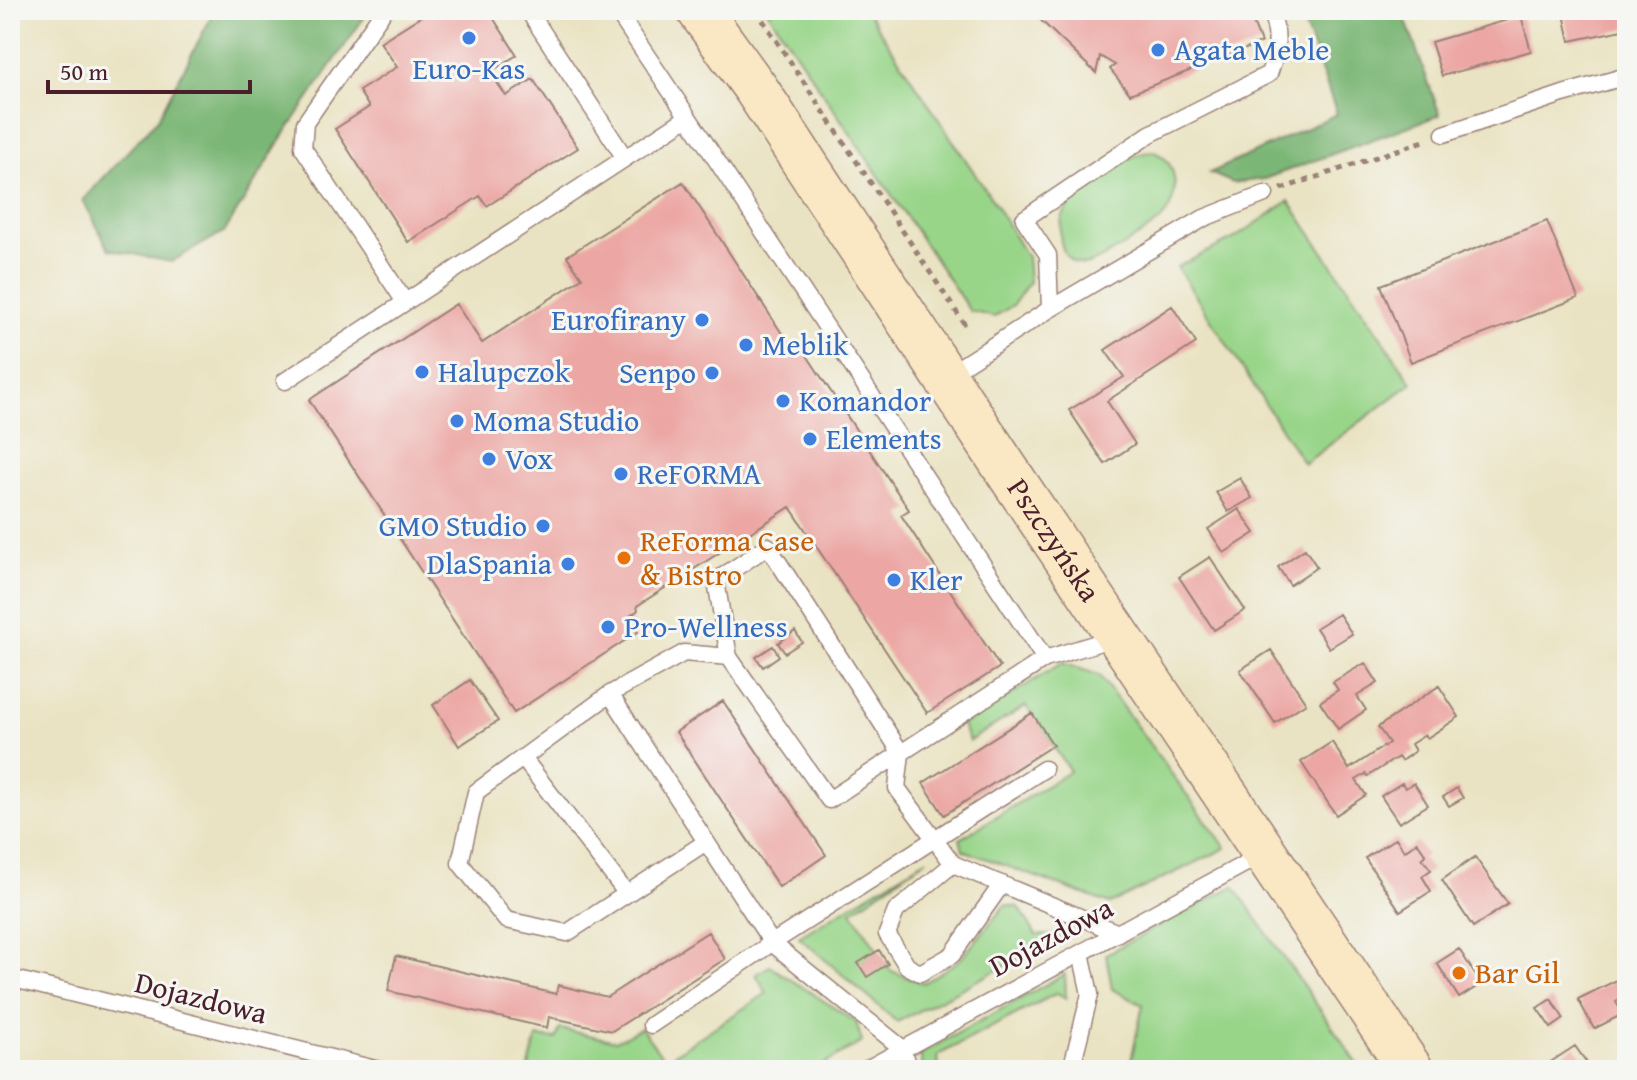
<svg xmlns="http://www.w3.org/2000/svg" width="1637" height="1080" viewBox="0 0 1637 1080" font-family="'Gentium Book Plus',serif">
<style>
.green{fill:#98d589;stroke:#717a5a;stroke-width:2}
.forest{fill:#7ab675;stroke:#626a50;stroke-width:2}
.building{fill:#eca7a4}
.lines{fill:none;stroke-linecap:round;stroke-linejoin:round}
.lane-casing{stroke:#9a8177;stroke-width:19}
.secondary-casing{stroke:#9a8177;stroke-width:47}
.path{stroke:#9a8177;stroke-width:5;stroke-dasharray:6 6;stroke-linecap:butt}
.lane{stroke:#fff;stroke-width:16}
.secondary{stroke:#fae7c3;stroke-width:44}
.shop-dot{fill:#3f7fe0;stroke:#f6f6f2;stroke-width:3}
.food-dot{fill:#e8710a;stroke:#f6f6f2;stroke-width:3}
.labels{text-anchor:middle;stroke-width:6;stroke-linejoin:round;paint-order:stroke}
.shop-label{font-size:30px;fill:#366cbe;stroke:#f6f6f2;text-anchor:start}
.food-label{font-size:30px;fill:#c56008;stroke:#f6f6f2;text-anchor:start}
.street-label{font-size:30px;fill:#4a1f2b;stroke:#f6f6f2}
</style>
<rect width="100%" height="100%" fill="#f6f6f2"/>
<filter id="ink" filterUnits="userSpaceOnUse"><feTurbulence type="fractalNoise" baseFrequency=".0125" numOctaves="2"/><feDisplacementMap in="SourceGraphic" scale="16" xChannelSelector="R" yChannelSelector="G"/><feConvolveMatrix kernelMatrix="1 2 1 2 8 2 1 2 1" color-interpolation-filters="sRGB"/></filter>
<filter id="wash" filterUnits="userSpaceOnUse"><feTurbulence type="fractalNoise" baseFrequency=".006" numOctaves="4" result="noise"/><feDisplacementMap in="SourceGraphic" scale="32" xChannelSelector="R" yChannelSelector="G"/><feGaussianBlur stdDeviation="1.8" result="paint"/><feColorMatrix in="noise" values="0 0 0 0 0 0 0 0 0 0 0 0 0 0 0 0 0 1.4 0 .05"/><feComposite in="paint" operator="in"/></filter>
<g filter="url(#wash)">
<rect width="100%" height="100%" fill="#eae3c3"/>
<path class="green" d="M767,10H866L997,207L1027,257L1029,282L1013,305L994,317L970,311Z
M1154,152C1179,162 1180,196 1164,216C1155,228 1106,257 1091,263C1084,266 1079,264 1073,262C1065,256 1063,251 1061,241C1055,205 1083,191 1109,174C1123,164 1136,151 1154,152Z
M1289,201L1412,383L1304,464L1177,267L1235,238Z
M1062,663L1099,675L1226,848L1110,904L963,850L960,839L1070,771L1026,706L969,741L962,725Z
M927,859L852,911L891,971L923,983L960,960L1005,905L1019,907L1036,935H1065L897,1022L799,937Z
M1234,886L1362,1070H1129L1143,1005L1112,989L1106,954Z
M770,966L856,1022L862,1042L814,1070H528L537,1037L556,1039L560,1029L616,1041L641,1028L665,1060L767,993L756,974Z
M1065,974L1066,998L1057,993L938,1055L939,1070H924L920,1054Z"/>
<path class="forest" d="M215,10H369L284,135L225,231L171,262L109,249L83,200L157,120Z
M1318,10H1402L1440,115L1264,179L1233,183L1210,173L1337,114L1301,15Z"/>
<g id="blocks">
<path class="building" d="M431,10H488L517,55L490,72L506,96L533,79L578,148L487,206L480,196L408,242L335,129L369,107L359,91L397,67L380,42Z
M1030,10H1248L1261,43L1130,94L1110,69L1115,65L1100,56L1096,73Z
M1563,10H1627V29L1570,41Z
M1521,16L1531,51L1442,76L1431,42Z
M683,182L796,355L804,351L909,510L901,515L1000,667L927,713L790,507L637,606L638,610L629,617L638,632L514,713L309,400L456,304L482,343L582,278L567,256Z
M1547,221L1578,298L1411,362L1381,285Z
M1172,306L1196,343L1107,401L1135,444L1105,464L1069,410L1124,377L1105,350Z
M1240,478L1252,498L1228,512L1216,492Z
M1239,509L1255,533L1224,553L1208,529Z
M1305,549L1317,567L1290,585L1278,567Z
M1210,557L1245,610L1214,630L1179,577Z
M1339,614L1352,634L1329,648L1316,628Z
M795,631L802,642L785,653L778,643Z
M773,646L779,656L763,667L756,657Z
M1271,650L1306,703L1275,723L1240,670Z
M1365,663L1378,683L1357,696L1366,710L1338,729L1320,702L1338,690L1333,682Z
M470,680L498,721L459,746L433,705Z
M1439,686L1459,717L1427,738L1425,735L1411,744L1415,751L1401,761L1398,757L1368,776L1366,774L1356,780L1366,795L1336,815L1301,762L1332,742L1349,769L1389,743L1378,727Z
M723,701L826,855L779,887L676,732Z
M1032,713L1053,745L944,815L923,783Z
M1402,783L1405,788L1414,783L1428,805L1399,823L1381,796Z
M1457,788L1463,798L1449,806L1443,797Z
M1396,838L1404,851L1417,842L1426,855L1422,858L1431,870L1422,876L1431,891L1400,911L1365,858Z
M1475,857L1508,904L1473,927L1442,880Z
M708,932L725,959L612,1031L549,1017L547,1028L388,991L396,956L556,994L558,985L607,997Z
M1459,949L1481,984L1459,998L1437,963Z
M879,950L888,964L867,977L858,963Z
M1623,977L1627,984L1623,985L1626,996L1616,1002L1623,1014L1594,1029L1578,999Z
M1551,999L1564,1019L1551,1028L1537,1008Z
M1575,1046L1592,1070H1539L1549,1063Z"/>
</g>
</g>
<g filter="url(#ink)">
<use href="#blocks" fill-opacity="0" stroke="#9a8177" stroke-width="2"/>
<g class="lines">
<defs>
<path id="lane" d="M384,10L305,123L303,148L405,302
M528,10L625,158
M616,10L688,117
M1444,134L1563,94L1627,76
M1050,309L1048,255L1024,219L1150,134L1269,74C1278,49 1280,35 1270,10
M946,376L1050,309L1204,218L1265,194
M285,381L688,117L1045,659
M1117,637L1045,659L829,800L729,657L716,581L768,546L901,753L897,788L953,864L1118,933
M610,694L772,943L903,1049L910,1070
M523,758L627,894
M706,842L567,933L506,920L460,863L476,792L610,694L684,653L729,657
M953,864L896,911L887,934L907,966L920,973L952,955L1002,884
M10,978L379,1070
M651,1025L772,943L1044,769
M865,1070L1263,854
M1071,1070L1090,994L1081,953"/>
<g id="secondary">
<path id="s1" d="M699,10L756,89L1004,466L1411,1070"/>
</g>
</defs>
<use href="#lane" class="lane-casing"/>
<use href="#secondary" class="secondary-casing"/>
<path class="path" d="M756,10L965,325
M1281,189L1427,140"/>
<use href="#lane" class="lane"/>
<use href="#secondary" class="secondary"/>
</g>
</g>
<g class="shop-dot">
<circle cx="469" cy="38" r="8"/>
<circle cx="1158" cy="50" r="8"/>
<circle cx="702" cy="320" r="8"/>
<circle cx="746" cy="345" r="8"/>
<circle cx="422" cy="372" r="8"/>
<circle cx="712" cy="373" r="8"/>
<circle cx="783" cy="401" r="8"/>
<circle cx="457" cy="421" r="8"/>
<circle cx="810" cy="439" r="8"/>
<circle cx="489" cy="459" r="8"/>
<circle cx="621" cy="474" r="8"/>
<circle cx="543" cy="526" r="8"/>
<circle cx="568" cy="564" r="8"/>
<circle cx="894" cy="580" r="8"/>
<circle cx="608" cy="627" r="8"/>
</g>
<g class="food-dot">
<circle cx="624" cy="558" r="8"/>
<circle cx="1459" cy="973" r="8"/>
</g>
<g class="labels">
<g class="shop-label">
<text x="1174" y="60">Agata Meble</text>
<text x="469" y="79" text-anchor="middle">Euro-Kas</text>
<text x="686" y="330" text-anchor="end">Eurofirany</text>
<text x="762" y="355">Meblik</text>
<text x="438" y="382">Halupczok</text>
<text x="696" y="383" text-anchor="end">Senpo</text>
<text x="799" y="411">Komandor</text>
<text x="473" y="431">Moma Studio</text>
<text x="826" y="449">Elements</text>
<text x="505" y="469">Vox</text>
<text x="637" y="484">ReFORMA</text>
<text x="527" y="536" text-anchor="end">GMO Studio</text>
<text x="552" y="574" text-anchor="end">DlaSpania</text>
<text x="910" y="590">Kler</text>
<text x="624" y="637">Pro-Wellness</text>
</g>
<g class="food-label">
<text x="640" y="551">ReForma Case<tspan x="640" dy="34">&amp; Bistro</tspan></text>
<text x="1475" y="983">Bar Gil</text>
</g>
<g class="street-label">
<text dy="10" stroke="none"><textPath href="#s1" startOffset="638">Pszczyńska</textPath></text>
<text transform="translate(1051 937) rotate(-28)" y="10">Dojazdowa</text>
<text transform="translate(201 998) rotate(14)" y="10">Dojazdowa</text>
</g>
</g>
<rect width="1637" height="1080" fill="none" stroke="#f6f6f2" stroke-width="40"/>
<path d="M48 80v12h202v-12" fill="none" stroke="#4a1f2b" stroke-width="4"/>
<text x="60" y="80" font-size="24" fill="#4a1f2b" stroke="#f6f6f2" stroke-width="6" paint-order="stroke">50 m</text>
</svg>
